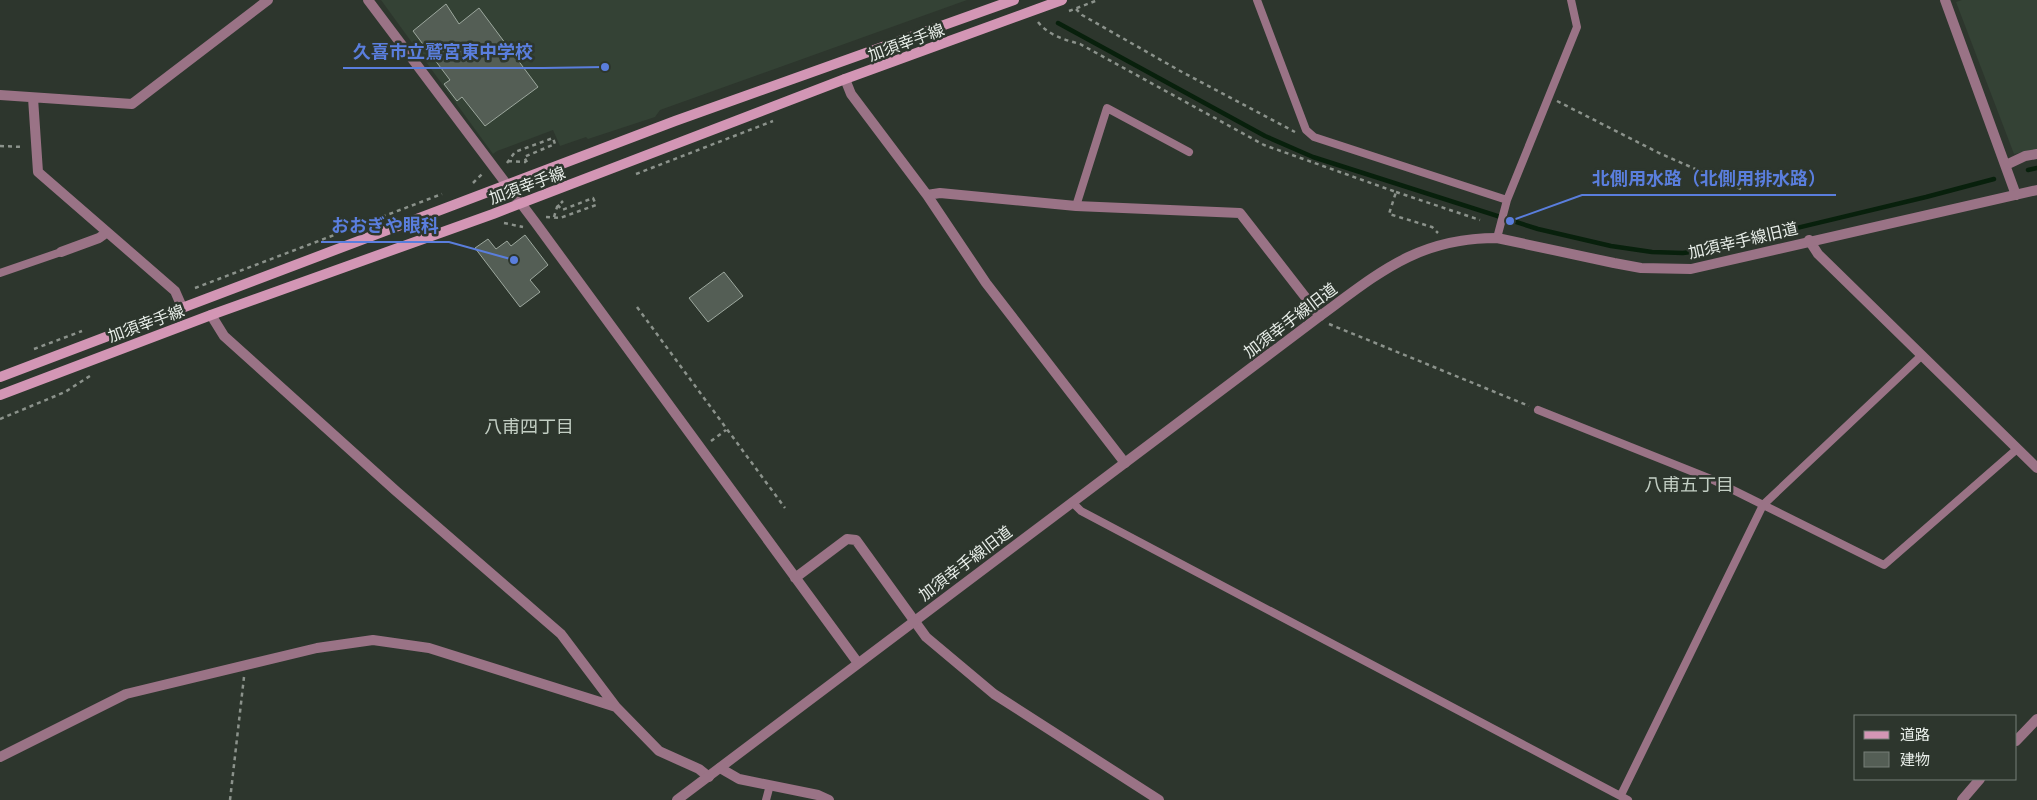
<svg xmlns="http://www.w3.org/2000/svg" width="2037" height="800" viewBox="0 0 2037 800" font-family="Merriweather,'Noto Sans JP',serif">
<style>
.built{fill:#344235}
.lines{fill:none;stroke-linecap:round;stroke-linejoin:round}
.stream{stroke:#08200c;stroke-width:4.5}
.building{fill:#545e55;stroke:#9da89e}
.path{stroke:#8b928b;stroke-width:2.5;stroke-dasharray:4 4;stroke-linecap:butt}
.service{stroke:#9a7386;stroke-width:8}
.minor{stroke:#9a7386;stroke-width:10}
.tertiary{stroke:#9a7386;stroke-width:10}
.secondary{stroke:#d396b5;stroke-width:10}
.labels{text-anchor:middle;stroke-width:5;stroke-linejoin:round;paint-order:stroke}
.street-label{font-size:16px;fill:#e7ede8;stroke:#2d362d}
.neighbourhood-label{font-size:18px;fill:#c2cec3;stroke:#2d362d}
.leader{fill:none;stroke:#5a7edd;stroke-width:2}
.callout-dot{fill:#5a7edd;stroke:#2d362d;stroke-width:2}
.callout-label{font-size:18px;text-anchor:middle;font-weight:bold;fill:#5a7edd;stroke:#2d362d;stroke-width:5;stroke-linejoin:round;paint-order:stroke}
</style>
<rect width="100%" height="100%" fill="#2d362d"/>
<path class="built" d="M381,0H967L660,110L655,117L588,139L586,137L560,146L553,130L497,151L493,154Z
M1962,0H2037V149L2014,154L1956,2Z"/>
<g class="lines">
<path class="stream" d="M1058,23L1265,136L1313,157L1538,229L1611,246L1652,252L1683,253L1705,250L1926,197L1994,179
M2028,170L2037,168"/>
</g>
<path class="building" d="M446,4L459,24L479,8L538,87L485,126L462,97L457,101L444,84L450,80L413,31Z
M525,235L548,265L530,280L540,292L520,307L475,248L488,239L496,249L507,241L511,246Z
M724,272L743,296L708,322L689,298Z"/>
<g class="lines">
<path class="path" d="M1076,9L1082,15L1182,72L1295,132
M1069,11L1098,0
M1038,22C1048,35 1065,40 1080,44L1264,145L1396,192L1389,214L1432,227L1438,233
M1557,101L1659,153L1743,190
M0,146L24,147
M508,161L526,162
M507,163L515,152L553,138L555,144L524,157L528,164
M636,174L773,121
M473,183L483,173
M1396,192L1480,220
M546,217L560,218L596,205L593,198L562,210L556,203
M554,217L557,207L563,201
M504,223L523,227
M195,288L442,194
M637,307L785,508
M1329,324L1529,406
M34,349L82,331
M0,419L65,392L93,374
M711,441L726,430
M230,800L244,677"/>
<path class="service" d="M1257,0L1303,122L1306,130L1314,137L1507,200
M1076,206L1107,108L1189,152
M1497,238L1507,200L1577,27L1571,0
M0,273L61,252
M1538,410L1711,479L1884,565L2017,449
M1072,502L1081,511L1628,800
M1621,795L1763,505L1921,356
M766,800L770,785"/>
<path class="minor" d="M368,0L535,222L858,663
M1945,0L2016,195
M845,79L851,94L927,195L986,283L1125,463
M0,95L132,104L268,0
M33,98L38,172L175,291L182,307
M2006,165L2025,156L2037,154
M927,195L940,193L1076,206L1240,213L1320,316
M1809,240L1818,254L2037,468
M61,252L99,238L106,233
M211,315L224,336L396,491L561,634L616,707L659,751L699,769L709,777
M795,578L847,539L856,540L926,637L994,694L1159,800
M2016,741L2037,719
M0,757L126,694L317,648L373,640L429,648L616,707
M720,768L739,779L818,795L829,800
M1962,800L1980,779"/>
<path class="tertiary" d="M677,800L1320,316C1380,272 1418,238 1497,238L1614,263L1641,268L1691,269L2037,190"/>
<path class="secondary" d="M0,377L675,121L1014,0
M0,395L211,315L493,214L845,79L1062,0"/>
</g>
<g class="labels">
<g class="street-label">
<text transform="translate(906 42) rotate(-20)" y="6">加須幸手線</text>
<text transform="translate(527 185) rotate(-20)" y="6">加須幸手線</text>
<text transform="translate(1743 240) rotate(-13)" y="6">加須幸手線旧道</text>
<text transform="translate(1290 320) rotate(-37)" y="6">加須幸手線旧道</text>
<text transform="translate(146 323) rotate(-20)" y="6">加須幸手線</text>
<text transform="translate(965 563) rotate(-37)" y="6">加須幸手線旧道</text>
</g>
<g class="neighbourhood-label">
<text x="529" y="433">八甫四丁目</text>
<text x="1689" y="491">八甫五丁目</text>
</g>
</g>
<path class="leader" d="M605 67L543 68H343M1510 221L1582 195H1836M514 260L449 242H321"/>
<g class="callout-dot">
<circle cx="605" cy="67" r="5"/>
<circle cx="1510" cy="221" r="5"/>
<circle cx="514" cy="260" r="5"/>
</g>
<g class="callout-label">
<text x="443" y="58">久喜市立鷲宮東中学校</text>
<text x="1709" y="185">北側用水路（北側用排水路）</text>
<text x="385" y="232">おおぎや眼科</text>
</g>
<rect x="1854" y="715" width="162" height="65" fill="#2d362d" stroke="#777f78"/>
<rect x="1864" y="731" width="25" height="8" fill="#d396b5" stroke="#777f78"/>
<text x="1900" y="740" font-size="15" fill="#e7ede8">道路</text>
<rect x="1864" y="752" width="25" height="15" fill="#545e55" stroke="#777f78"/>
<text x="1900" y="765" font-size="15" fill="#e7ede8">建物</text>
</svg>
